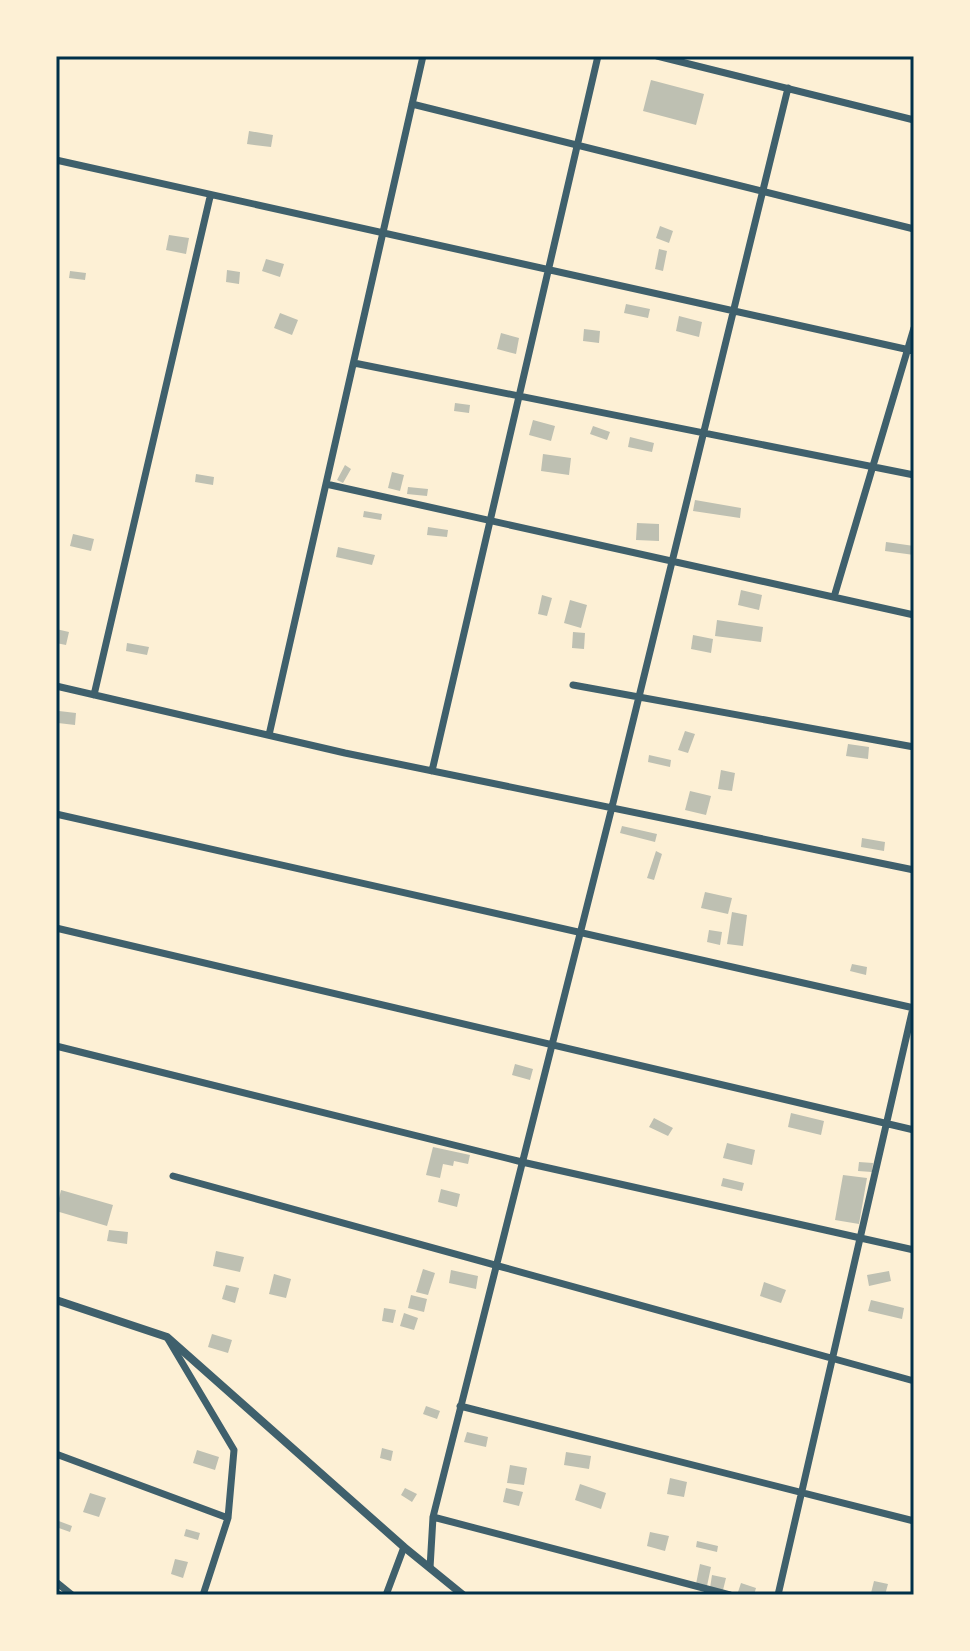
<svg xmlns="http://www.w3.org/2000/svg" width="970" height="1651" viewBox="0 0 970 1651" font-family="'DM Sans',sans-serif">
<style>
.building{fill:#bec0b2}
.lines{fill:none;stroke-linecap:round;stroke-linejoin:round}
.minor{stroke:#3f606c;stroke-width:7}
.tertiary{stroke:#3f606c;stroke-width:8}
.neatline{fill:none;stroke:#003049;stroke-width:3}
</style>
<rect width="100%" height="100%" fill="#fdf0d5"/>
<path class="building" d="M651,80L704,94L696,125L643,111Z
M249,131L273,135L271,147L247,144Z
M660,226L673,231L669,243L656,238Z
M169,235L189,238L186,254L166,250Z
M659,249L667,251L663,271L655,269Z
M266,259L284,264L280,277L262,271Z
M227,270L240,272L239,284L226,282Z
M70,271L86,273L85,280L69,278Z
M626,304L650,309L648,318L624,313Z
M280,313L298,320L292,335L274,328Z
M679,316L702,322L699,337L676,331Z
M584,329L600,331L599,343L583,341Z
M501,333L519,338L516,354L497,349Z
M455,403L470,405L469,413L454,411Z
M533,420L555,426L551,441L529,435Z
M593,426L610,432L607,440L590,434Z
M630,437L654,443L652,452L628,447Z
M543,454L571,458L569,475L541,471Z
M345,465L351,469L343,483L337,480Z
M392,472L404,475L400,491L388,488Z
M196,474L214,477L213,485L195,482Z
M408,487L428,489L427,496L407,494Z
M695,500L741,508L740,518L693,511Z
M364,511L382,514L381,520L363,517Z
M637,523L659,524V541L636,540Z
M428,527L448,530L447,537L427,535Z
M73,534L94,539L91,551L70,546Z
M886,542L914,546V555L885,551Z
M338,547L375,555L372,565L336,557Z
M741,590L762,595L759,610L738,605Z
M542,595L552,598L547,616L538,614Z
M570,600L587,605L581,628L564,623Z
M717,620L763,627L761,642L715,636Z
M56,629L69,632L66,645L56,643Z
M573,632L585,633L584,649L572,648Z
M693,635L713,639L711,653L691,649Z
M127,643L149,647L147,655L126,651Z
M59,711L76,713L75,725L58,723Z
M685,731L695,734L688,753L678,750Z
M848,744L869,747L868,759L846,756Z
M649,755L671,760L670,767L648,762Z
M721,770L735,773L732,791L718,789Z
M690,791L711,796L706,815L685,810Z
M622,826L657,834L655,842L620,833Z
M862,838L885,842L884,851L861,847Z
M656,851L662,854L654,880L647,878Z
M705,892L732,898L728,914L701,908Z
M732,912L747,915L743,946L727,944Z
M709,930L722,932L720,945L707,942Z
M852,964L867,967L866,975L850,971Z
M515,1064L533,1069L530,1080L512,1075Z
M791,1113L824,1121L821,1135L788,1127Z
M654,1118L673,1128L668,1136L649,1127Z
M727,1143L755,1150L752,1165L723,1158Z
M433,1147L470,1155L468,1164L454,1161L453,1166L443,1164L440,1178L426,1175Z
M859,1162L873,1163L872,1172L858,1171Z
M843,1175L867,1178L859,1224L835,1220Z
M723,1178L744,1183L742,1191L721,1186Z
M441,1189L460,1194L457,1207L438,1202Z
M61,1190L113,1205L107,1226L56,1211Z
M109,1230L128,1232L127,1244L107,1241Z
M216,1251L244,1257L240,1272L213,1266Z
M423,1269L435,1273L428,1295L416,1292Z
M451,1270L478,1276L476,1289L449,1283Z
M889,1271L891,1281L869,1286L867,1275Z
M274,1274L291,1279L286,1298L269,1294Z
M764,1282L786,1290L781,1303L760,1296Z
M226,1285L239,1288L235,1303L222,1299Z
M411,1295L427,1299L424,1312L408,1308Z
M871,1300L904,1308L902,1319L868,1311Z
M384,1308L396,1310L393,1323L382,1321Z
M404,1313L418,1318L414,1330L400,1326Z
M212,1334L232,1340L228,1353L208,1347Z
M426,1406L440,1411L437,1419L423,1414Z
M467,1432L488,1437L486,1447L464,1442Z
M382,1448L393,1451L391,1461L380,1458Z
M197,1450L219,1457L215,1470L193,1463Z
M566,1452L591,1456L589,1469L564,1465Z
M510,1465L527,1468L524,1485L507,1483Z
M670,1478L687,1482L684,1497L667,1494Z
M580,1484L606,1493L601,1509L575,1500Z
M405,1488L417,1494L412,1502L401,1495Z
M506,1488L523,1492L519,1506L503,1502Z
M90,1493L106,1498L99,1517L83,1512Z
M56,1520L72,1526L70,1532L56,1527Z
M186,1529L200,1533L198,1540L184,1536Z
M650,1532L669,1536L665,1551L647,1546Z
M697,1541L718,1546L717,1552L696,1547Z
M175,1559L188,1562L183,1578L171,1574Z
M700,1564L711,1567L707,1586L696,1584Z
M712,1575L726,1578L723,1590L710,1588Z
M874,1581L888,1584L885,1595L871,1593Z
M741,1583L756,1588L754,1595H737Z"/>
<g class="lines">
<path class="minor" d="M657,56L914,120
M412,104L914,229
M56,160L914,351
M354,363L914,475
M326,484L914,615
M834,597L914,328
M573,685L914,747
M56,686L345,753L914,870
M94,695L210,197
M269,735L423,56
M432,771L598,56
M56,814L914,1008
M56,928L914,1130
M56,1046L522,1162L914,1250
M173,1176L914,1381
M168,1339L234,1450L228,1518L203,1595
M460,1406L914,1521
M56,1454L228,1518
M433,1517L730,1595
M430,1568L433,1517L612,807L788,88
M56,1582L72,1595
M56,1593L60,1595
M386,1595L404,1547
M778,1595L913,1008"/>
<path class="tertiary" d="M56,1300L167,1337L404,1547L463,1595"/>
</g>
<rect width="970" height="1651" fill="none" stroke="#fdf0d5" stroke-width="116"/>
<rect x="58" y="58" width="854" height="1535" class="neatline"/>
</svg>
